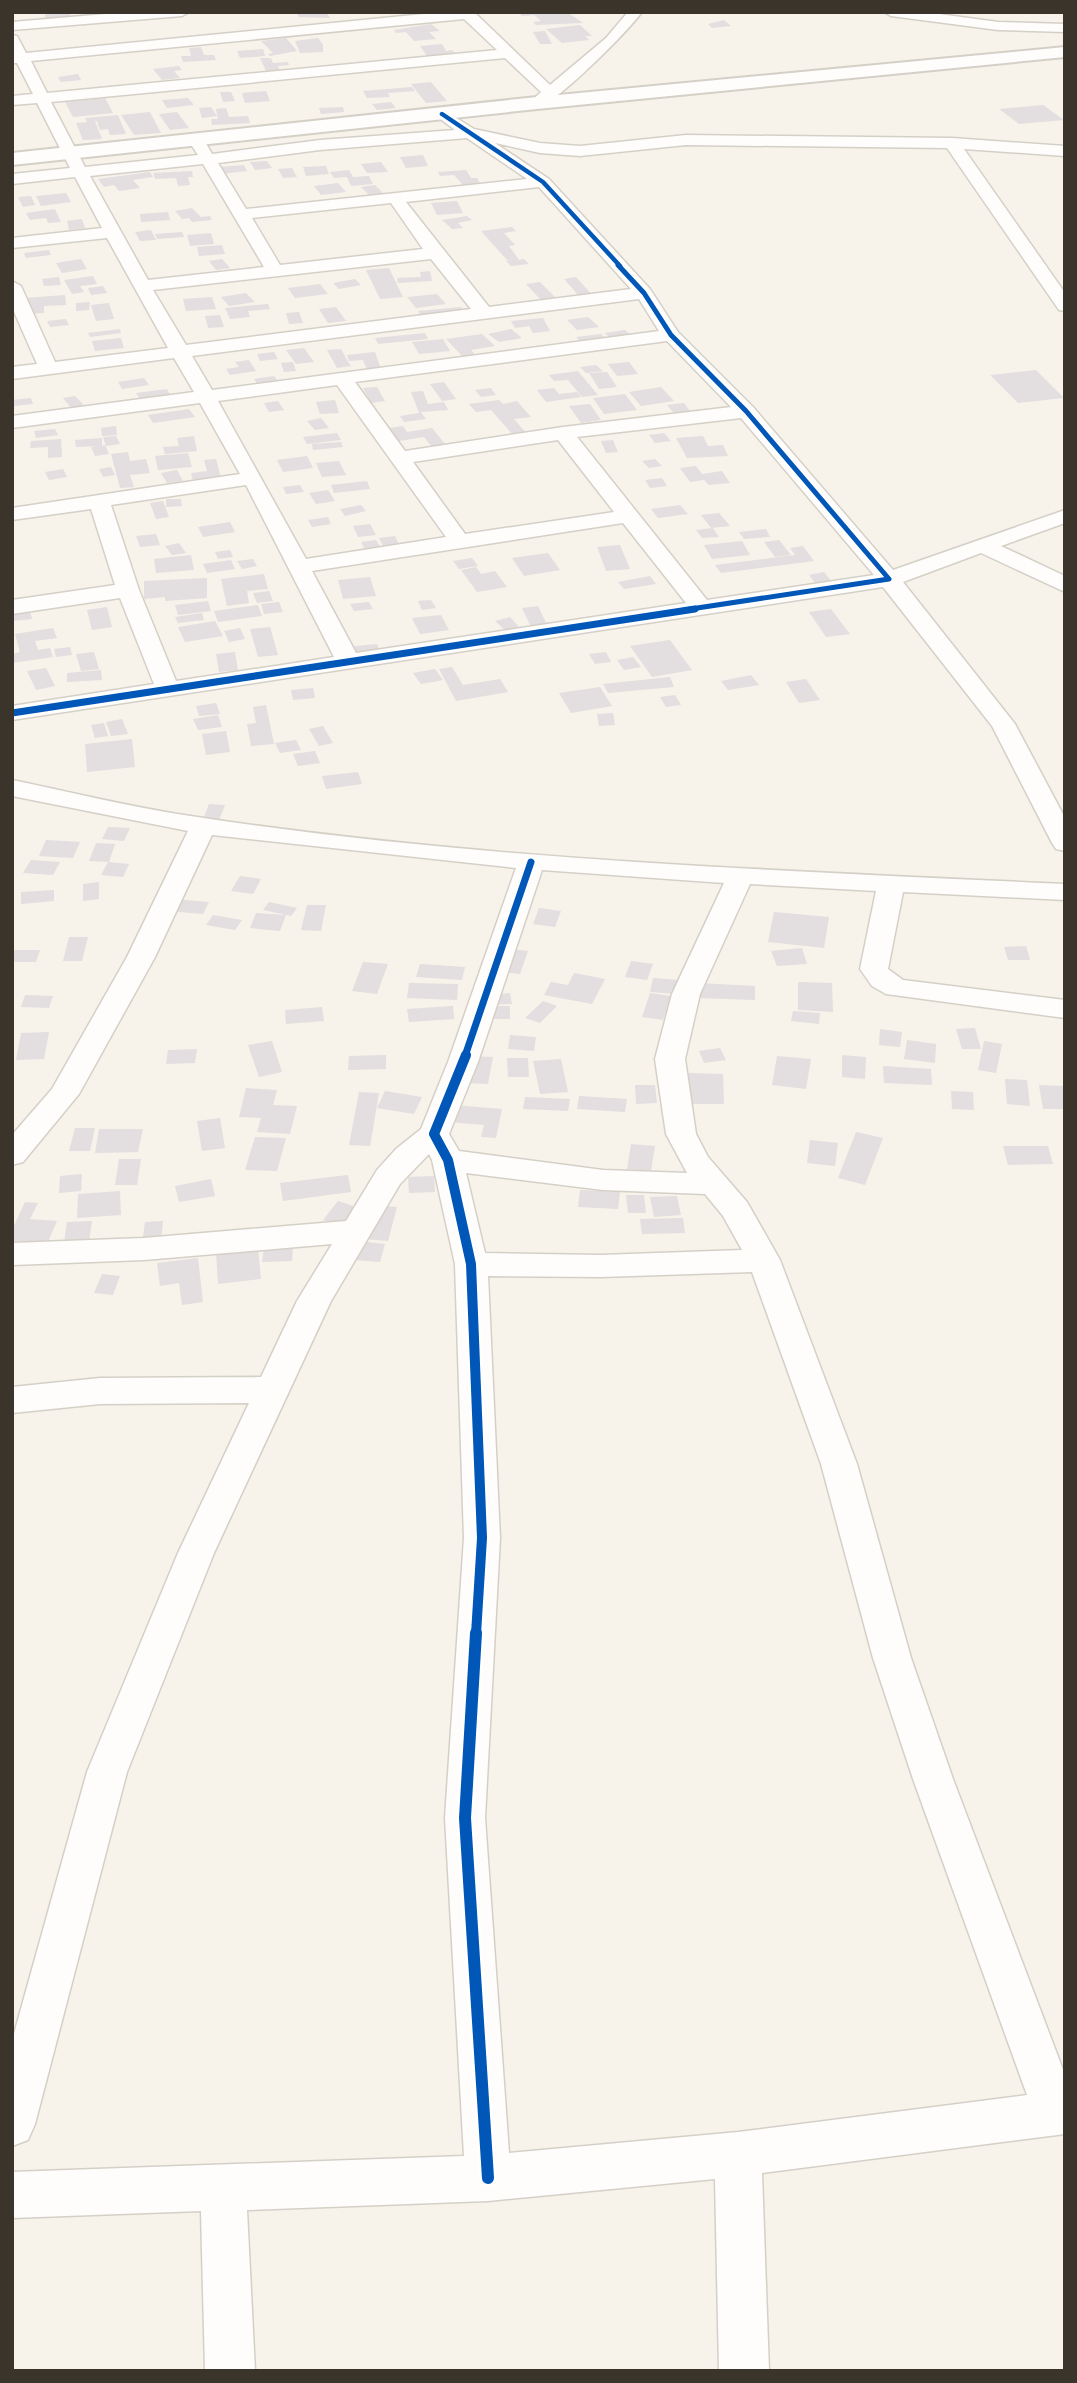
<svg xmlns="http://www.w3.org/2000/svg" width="1077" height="2383" viewBox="0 0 1077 2383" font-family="'Public Sans',sans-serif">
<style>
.building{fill:#e3dedf}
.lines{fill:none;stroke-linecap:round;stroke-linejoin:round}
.minor-casing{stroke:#d5d0c7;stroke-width:3}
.tertiary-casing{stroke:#d5d0c7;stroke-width:4}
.minor{fill:#fefdfc;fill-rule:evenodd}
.tertiary{fill:#fefdfc;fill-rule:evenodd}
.cycleway-far4-casing{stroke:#fff;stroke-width:6}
.cycleway-far3-casing{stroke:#fff;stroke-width:8}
.cycleway-far2-casing{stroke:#fff;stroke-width:10}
.cycleway-far1-casing{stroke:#fff;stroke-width:14}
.cycleway-casing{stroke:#fff;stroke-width:17}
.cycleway-far4{stroke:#0057b8;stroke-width:4.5}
.cycleway-far3{stroke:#0057b8;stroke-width:5}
.cycleway-far2{stroke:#0057b8;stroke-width:7}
.cycleway-far1{stroke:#0057b8;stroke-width:10}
.cycleway{stroke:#0057b8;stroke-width:12}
</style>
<rect width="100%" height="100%" fill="#f7f2ea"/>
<path class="building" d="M45,12L70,14V18L45,19Z
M326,12L330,18L299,17L297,13Z
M567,12L583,23L536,25L533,22L541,21L534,15L522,16L519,13Z
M724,20L731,26L712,28L708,24Z
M431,24L440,31L429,32L436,39L414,41L406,32L396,33L394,30Z
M580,25L592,36H585L589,40L562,43L546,29Z
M545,31L552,44H540L533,32Z
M286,38L297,51L270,56L268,54L273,53L261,41Z
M318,38L323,45V52L300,53L295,41Z
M442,44L446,51L452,50L456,55L427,56L420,46Z
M201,47L204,55H214L216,60L183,62L181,56H191L189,48Z
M263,49L265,56L240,58L237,51Z
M260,58H271L273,63L288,62L289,65L278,66L281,72L267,73Z
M179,66L182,70L174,71L180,78L162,80L153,69Z
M78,74L81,80L61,82L58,77Z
M431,82L447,101L426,103L411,84Z
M412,87L415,91L388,93L390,97L367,98L363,91Z
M266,91L270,101L245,103L242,93Z
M220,92H231L235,101L223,102Z
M105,98L113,113L73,117L65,102Z
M188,98L194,105L167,108L162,100Z
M391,102L396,108L377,110L372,104Z
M1043,105L1064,120L1019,124L999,109Z
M211,107L217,116L202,118L199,108Z
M343,107L344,112L321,114L319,108Z
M226,108L229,117L248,116L250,123L212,125L211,119H218L216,109Z
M150,112L161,133L134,135L121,115Z
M177,112L189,128L170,130L159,114Z
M118,115L126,134L110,135L108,129L100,130L97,121H95L102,139L83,140L76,123L87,122L85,118Z
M423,155L428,166L406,168L400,157Z
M267,161L272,168L255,170L250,162Z
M381,162L388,172L367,173L361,164Z
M244,165L247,171L221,174L218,167Z
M326,166L329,174L306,176L303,167Z
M292,168L297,177L283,178L278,169Z
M349,170L353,177L369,176L373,184L351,186L347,177L334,178L330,172Z
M466,170L471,178H477L480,184L463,185L454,175L440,176L438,172Z
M192,171L193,177H188L190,185L178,186L176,178L155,179L153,173Z
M150,172L153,177L133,180L140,188L119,191L114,185L104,187L98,179Z
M338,183L346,192L321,195L314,186Z
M375,185L386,196L372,198L361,187Z
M66,193L71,202L41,206L36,196Z
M31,196L35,205L23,207L18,197Z
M457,201L463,213L437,215L431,203Z
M192,208L201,217L210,216L212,220L192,222L189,218L182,219L175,211Z
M55,209L61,222L48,223L46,218L30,220L26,213Z
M168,212L170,220L141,222L140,214Z
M467,216L472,220L458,223L463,228L452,229L442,220Z
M82,219L85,228L69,230L67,221Z
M512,227L516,231L504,233L515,245L509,246L519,260L524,259L529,264L511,266L506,261L515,259L507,260L481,231Z
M151,230L156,240L140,241L135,232Z
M182,232L184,237L157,239L155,234Z
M211,233L214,244L190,246L187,235Z
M222,245L225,254L199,256L197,247Z
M49,250L51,255L26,258L24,253Z
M81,259L87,269L62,273L56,263Z
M222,259L230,268L216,270L209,261Z
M389,268L403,297L380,299L366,270Z
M430,271L432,281L398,283L397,278L421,277L420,272Z
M93,276L97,284L80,286L84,292L72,294L64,280Z
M59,277L61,285L44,286L42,279Z
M576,277L593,296L580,297L564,279Z
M355,279L361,285L339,289L333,283Z
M540,282L558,300L543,302L526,284Z
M320,284L328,294L295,298L288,288Z
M103,286L107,293L91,295L88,288Z
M246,293L255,302L229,306L221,297Z
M437,294L446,304L416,308L407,297Z
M65,295L66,305L44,306V313L26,314L25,298Z
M212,297L216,309L186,311L183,299Z
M90,302L89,310L76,311V303Z
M109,303L114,319L96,321L91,305Z
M268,304L270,309L248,311L250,317L230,319L225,308Z
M336,307L346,321L328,323L319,309Z
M461,307L465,313L422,318L418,311Z
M299,312L303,323L289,324L286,313Z
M220,315L224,327L208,328L205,316Z
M588,317L599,327L577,330L567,320Z
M543,318L550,331L533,333L529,326L515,328L511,321Z
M66,319L69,325L50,327L47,321Z
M120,329L121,333L90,337L88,333Z
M511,329L522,338L499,342L488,334Z
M625,330L632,336L612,340L605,333Z
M425,333L428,339L378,344L375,338Z
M482,334L495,346L471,350L476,356L464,358L446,339Z
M601,334L607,340L583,344L576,337Z
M121,338L124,348L95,351L92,341Z
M443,339L450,351L419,354L412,342Z
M304,348L314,362L296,364L286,350Z
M341,349L347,360L351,366L337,368L327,350Z
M274,352L278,359L260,361L257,354Z
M375,352L381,369L367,370L363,360L349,361L347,355Z
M249,360L256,371L230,375L226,369L239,367L235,362Z
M293,362L296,371L284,372L281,363Z
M629,362L638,374L617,376L608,364Z
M596,365L603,371L586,373L580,367Z
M1036,370L1064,398L1018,403L990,375Z
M578,371L598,395L582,397L568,380L554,381L549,375Z
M607,372L617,387L599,389L589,373Z
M274,376L280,384L259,387L254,379Z
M144,378L149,385L122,389L118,382Z
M444,382L456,399L442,401L430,384Z
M377,387L385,401L371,403L363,388Z
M661,387L674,401L641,406L629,392Z
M491,388L496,395L481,397L475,390Z
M554,388L559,394L577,392L581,397L546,402L537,390Z
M167,389L171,397L141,401L136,393Z
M423,391L428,404L444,402L448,410L421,412L426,419L404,422L400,416L419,413L411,392Z
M625,394L637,410L604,414L593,398Z
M75,396L85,406L72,409L63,398Z
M31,398L33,404L14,406L12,400Z
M335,400L339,413L320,414L316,402Z
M499,400L503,404L517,401L531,417L514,419L527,434L514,436L491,410L476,412L469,404Z
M278,401L284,410L269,412L264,403Z
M684,403L690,411L674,413L667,405Z
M590,404L601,420L581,423L569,406Z
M189,409L195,417L153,423L148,415Z
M321,418L329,428L315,430L307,421Z
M116,426L117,435L102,436L101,428Z
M403,426L407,432L432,428L446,445L432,447L424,437L399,441L389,428Z
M55,429L58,435L36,438L34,431Z
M337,433L341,440L307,444L303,437Z
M664,433L671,441L655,443L649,435Z
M116,436L120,444L106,446L103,437Z
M194,436L197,451L165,454L163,447L179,446L177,438Z
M703,436L708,446L723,445L728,456L687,458L676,438Z
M102,438V446L105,445L109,454L95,456L91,447L98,446L76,447L75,440Z
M61,439L62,457L48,458V447L30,448L31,441Z
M613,440L618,452L606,453L601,441Z
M341,442L343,447L313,450L312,444Z
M128,452L130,461L146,459L150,473L130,475L134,487L120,488L111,454Z
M188,453L192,467L158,470L155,456Z
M307,456L313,468L283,472L277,460Z
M216,459L221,478L193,481L191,473L207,471L204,460Z
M655,459L662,466L649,468L642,461Z
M339,461L346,475L322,477L316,463Z
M696,466L702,474L722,471L730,483L709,485L704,480L690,482L680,468Z
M111,467L115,475L103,477L99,469Z
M63,469L67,477L49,480L45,472Z
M177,470L183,481L167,483L161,473Z
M662,478L667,486L650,488L645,480Z
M367,481L370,489L334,493L331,485Z
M300,485L304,492L286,494L283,487Z
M328,490L335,501L316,504L309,493Z
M166,499H181L182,506L166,507Z
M163,501L169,517L156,519L150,503Z
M361,505L366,511L345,516L340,509Z
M680,505L688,514L658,518L651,509Z
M719,513L730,526L711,528L701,515Z
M328,517L331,524L312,527L308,520Z
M230,522L235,532L203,537L198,527Z
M370,524L376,535L358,537L353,526Z
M713,528L719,537L702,538L696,530Z
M766,529L770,537L744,539L739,532Z
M156,534L160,545L140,547L136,536Z
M395,536L399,545L383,546L379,538Z
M376,540L381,548L365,550L361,542Z
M779,540L791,555L775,557L764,542Z
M742,541L750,555L712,559L704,545Z
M179,543L186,553L172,555L165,546Z
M620,545L630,569L606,571L597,547Z
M803,546L814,561L721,573L715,565L795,555L790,548Z
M230,550L233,557L218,559L215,552Z
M548,553L560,570L524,576L512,558Z
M191,555L194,570L156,573L154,559Z
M472,558L478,566L459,569L453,561Z
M253,559L257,566L242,569L237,561Z
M231,560L235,569L207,573L203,564Z
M476,567L481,574L495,571L507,587L477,592L461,570Z
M824,572L832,582L816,584L809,575Z
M264,574L268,589L247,591L249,603L227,606L221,579Z
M650,576L656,584L624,589L618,582Z
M370,577L376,596L343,599L338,580Z
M207,578V598L165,601V597L144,599V581Z
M269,591L273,601L257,603L253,593Z
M431,600L436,608L422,610L418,601Z
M208,601L211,611L178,615L175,605Z
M279,602L283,612L264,614L261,604Z
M369,602L373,609L354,611L350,604Z
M258,605L262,616L218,622L214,611Z
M538,606L547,625L531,627L522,608Z
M29,607L32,619L12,621V609Z
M107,607L112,627L92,630L87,610Z
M831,609L850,634L826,637L809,612Z
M202,613L204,620L178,623L175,617Z
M441,615L449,630L420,634L412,618Z
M510,617L521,629L507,632L495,621Z
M215,621L223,636L185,642L178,627Z
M270,627L278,655L258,657L250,629Z
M53,628L57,638L35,641L38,650L50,648L53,657L12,663V654L20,652L15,634Z
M240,628L245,639L229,642L224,631Z
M670,640L692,670L652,677L630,646Z
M377,644L384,661L353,665L346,647Z
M70,647L72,655L56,657L54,649Z
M94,652L99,669L81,671L76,654Z
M235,652L238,670L219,672L216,654Z
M606,652L611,662L595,664L589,654Z
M633,657L641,667L624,670L617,660Z
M452,667L463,685L500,679L508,692L456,701L439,669Z
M46,668L55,686L36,690L27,671Z
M435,669L443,680L421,684L413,673Z
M101,670L102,680L67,682V673Z
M751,675L759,685L728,690L721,681Z
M670,677L674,687L608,693L603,684Z
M806,679L820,700L799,703L786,682Z
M600,687L612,706L571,713L559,693Z
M313,688L315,698L293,700L291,690Z
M675,695L681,705L666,707L660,697Z
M216,703L220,714L199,716L196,706Z
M266,705L274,744L251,746L247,724L256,723L253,707Z
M613,713L615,725L599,726L597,714Z
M218,715L222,727L198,730L193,719Z
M122,719L128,734L111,736L106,722Z
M104,723L108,736L95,738L91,725Z
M323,726L333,743L319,746L309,729Z
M226,731L230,752L206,755L202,734Z
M132,739L135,767L87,772L85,744Z
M296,740L301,750L280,753L275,743Z
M315,751L320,763L298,766L293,754Z
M358,772L362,784L326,789L322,776Z
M209,804L225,805L216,828L200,827Z
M108,827L130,828L124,841L102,839Z
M46,840L80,842L73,858L39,856Z
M96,843L115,844L109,862L89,861Z
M31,860L60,862L53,875L23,873Z
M108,862L129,864L123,877L101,875Z
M240,876L261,879L253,894L231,891Z
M99,882V899L83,901V884Z
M54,890V901L21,904V892Z
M172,899L209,902L203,914L167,911Z
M269,902L297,908L291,916L263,910Z
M307,905H326L321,931L301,930Z
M539,908L561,911L555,927L533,924Z
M774,912L829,917L824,948L768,942Z
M256,913L286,915L280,931L250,928Z
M213,915L242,920L235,930L206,925Z
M69,937H88L82,961H63Z
M1026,946L1030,960H1008L1004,947Z
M802,948L807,964L777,966L771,951Z
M510,949L528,951L520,974L501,972Z
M12,950H40L36,962H12Z
M631,961L653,964L647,980L625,977Z
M363,962L388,964L377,994L352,991Z
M420,964L465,967L462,980L416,977Z
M574,973L605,979L592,1004L544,995L551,982L568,985Z
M653,978L679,980L677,994L650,992Z
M798,982L832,983L833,1012L798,1010Z
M409,983L458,984L457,1000L407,998Z
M699,983L755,986V1000L698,998Z
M510,993L512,1004L486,1005L484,995Z
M650,993L671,996L663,1020L642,1017Z
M25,995L53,996L49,1008L21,1007Z
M543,1001L557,1006L540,1023L525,1018Z
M453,1006L454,1019L409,1022L407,1009Z
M485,1006H510V1019H485Z
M322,1007L324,1021L286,1024L285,1010Z
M793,1011L820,1013L819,1024L791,1021Z
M975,1028L981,1049H962L956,1029Z
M880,1029L902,1032L900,1047L879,1045Z
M49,1032L44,1059L16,1060L21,1033Z
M510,1035L536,1037L534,1051L508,1049Z
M907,1040L936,1044L935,1063L904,1059Z
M272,1041L282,1072L259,1077L248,1045Z
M984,1041L1002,1044L996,1073L978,1070Z
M720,1048L726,1060L704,1063L699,1051Z
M197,1049L195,1063L166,1064L168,1050Z
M386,1055V1069L348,1070L349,1056Z
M842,1055L866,1057L865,1079L842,1077Z
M472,1056L493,1057L488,1084L467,1083Z
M777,1056L811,1059L806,1089L772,1085Z
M507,1058H528L529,1077H508Z
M561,1059L568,1092L540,1094L533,1061Z
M883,1066L931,1069L932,1085L884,1083Z
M688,1073L723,1074L724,1104H689Z
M1005,1079L1027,1080L1030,1106L1007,1104Z
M635,1085H655L657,1103L636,1104Z
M1039,1085L1065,1086V1109H1043Z
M246,1088L277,1090L273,1105L297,1106L290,1134L257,1132L261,1118L239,1117Z
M385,1091L422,1097L414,1114L377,1108Z
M951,1091L973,1092L974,1110L952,1109Z
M359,1092L379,1093L370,1146L349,1145Z
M579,1096L627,1099L625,1112L577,1109Z
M525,1097L570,1099L568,1111L523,1109Z
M453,1105L502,1109L496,1138L481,1137L484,1125L448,1122Z
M220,1118L225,1148L202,1151L197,1121Z
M75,1128H95L90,1151H69Z
M99,1129H143L138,1152L95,1153Z
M856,1132L883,1138L865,1185L838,1178Z
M255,1137L286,1138L277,1171L245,1170Z
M810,1140L838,1143L835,1166L807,1163Z
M631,1144L655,1146L651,1171L627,1169Z
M1003,1146H1048L1053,1164L1008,1165Z
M119,1159H141L137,1185H115Z
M82,1174L81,1191L59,1193L60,1176Z
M348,1175L351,1192L283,1201L280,1183Z
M434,1176L435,1192L409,1193L408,1177Z
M211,1179L215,1196L179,1202L175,1186Z
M580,1190L620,1192L618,1209L578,1207Z
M120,1191L121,1215L77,1218L78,1194Z
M626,1195H644L646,1213H628Z
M677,1196L681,1215L654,1217L650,1197Z
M338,1201L359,1208L344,1226L323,1220Z
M25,1202L38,1203L30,1219L57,1221L47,1244L12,1241V1230Z
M373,1205L397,1207L388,1241L364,1239Z
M683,1218L685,1233L642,1234L640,1219Z
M92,1221L88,1249L63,1250L67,1222Z
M163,1221L160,1250L141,1251L145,1222Z
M358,1241L385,1244L380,1262L353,1260Z
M293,1247L292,1261L262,1262L264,1248Z
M258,1248L261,1279L218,1284L216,1252Z
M198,1258L203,1302L182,1305L179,1283L160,1286L157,1263Z
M102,1274L120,1276L113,1295L94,1293Z"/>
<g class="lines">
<defs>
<path id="minor" d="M129,12H189L182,16L12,30V22Z
M444,12H474L550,85L606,38L628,12H642C627,32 558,102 537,108L529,103L541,92L505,58L51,102L85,167L198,155L190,143L198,138L204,140L212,154L320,140L455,130L434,114L442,109L474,129L540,143L580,146L686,135L952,138L1065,146V156L964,149L1065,293V311L1059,310L947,148L686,145L580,156L540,153L495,143L549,179L650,289L678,332L753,407L893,570L1065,510V523L1001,546L1065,576V592L981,553L903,582L1015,724L1065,818V851L1056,849L1052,843L992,726L883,587L12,720V706L154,684L120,598L12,614V600L115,585L91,509L12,520V508L240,474L200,403L12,428V416L194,392L174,358L12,379V367L37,364L12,307V281L21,286L55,362L168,348L107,238L12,248V238L102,228L75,177L12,184V174L70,168L37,103L12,105V96L33,94L17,63H12V35L17,36L26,53ZM464,19L497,50L47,93L31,61ZM467,138L527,179L246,209L218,163L320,150ZM203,164L264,267L148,280L90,176ZM539,187L631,289L489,307L406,202ZM391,203L423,249L280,265L252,218ZM431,259L471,309L186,345L153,290ZM639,299L659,331L212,390L192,356ZM667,341L731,407L563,427L405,451L355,382ZM337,385L446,537L306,559L218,401ZM741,418L874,575L707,600L577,437ZM558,440L614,512L465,534L413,462ZM246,485L334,657L176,681L139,590L111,505ZM623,523L686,603L356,653L312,571Z
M884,12H924L998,22L1065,24V32L998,30L891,16Z
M12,780C70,792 127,806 184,815C475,860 771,870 1065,884V900L903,892L888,969L903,980L1065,1000V1018L886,994L872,986L860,969L876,891L750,884L700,994L685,1059L696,1134L708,1157L747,1202L780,1260L857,1464L911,1658L953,1779L1065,2075V2134L762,2173L769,2371H719L715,2179L488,2201L247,2210L255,2371H205L201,2211L12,2218V2172L464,2156L445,1818L464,1538L455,1264L432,1160L429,1154L400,1184L331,1301L214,1553L127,1772L35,2124L28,2140L12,2146V2041L87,1772L178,1553L249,1403L100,1404L12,1413V1387L100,1378L261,1377L297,1301L332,1244L144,1260L12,1265V1243L144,1238L346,1221L377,1170L396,1149L421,1129L448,1062L516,868L212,835L155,957L79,1094L23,1162L12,1165V1135L52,1089L127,957L188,831L12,796ZM542,870L724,883L672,994L655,1059L666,1134L687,1173L603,1170L459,1151L449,1134L478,1062ZM466,1173L603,1190L705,1194L723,1216L742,1250L601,1255L485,1253ZM752,1272L821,1464L873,1658L913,1779L1027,2095L738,2132L509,2153L485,1818L500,1538L488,1276L601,1277Z"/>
<path id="tertiary" d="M1065,47V57L537,109L12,165V153L537,97Z"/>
</defs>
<use href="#minor" class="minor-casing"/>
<use href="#tertiary" class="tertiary-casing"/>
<use href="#minor" class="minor"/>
<use href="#tertiary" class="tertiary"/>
<defs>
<path id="cycleway-far4" d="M442,114L543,182L620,266"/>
<path id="cycleway-far3" d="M618,265L644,293L671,335L746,411L889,579L684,610"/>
<path id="cycleway-far2" d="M12,713L695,609
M465,1056L531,862"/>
<path id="cycleway-far1" d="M466,1055L434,1134L448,1160L471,1264L482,1538L476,1634"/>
<path id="cycleway" d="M476,1633L465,1818L488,2178"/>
</defs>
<use href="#cycleway-far4" class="cycleway-far4-casing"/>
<use href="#cycleway-far3" class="cycleway-far3-casing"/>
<use href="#cycleway-far2" class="cycleway-far2-casing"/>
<use href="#cycleway-far1" class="cycleway-far1-casing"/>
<use href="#cycleway" class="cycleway-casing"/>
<use href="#cycleway-far4" class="cycleway-far4"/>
<use href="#cycleway-far3" class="cycleway-far3"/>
<use href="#cycleway-far2" class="cycleway-far2"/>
<use href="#cycleway-far1" class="cycleway-far1"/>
<use href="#cycleway" class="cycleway"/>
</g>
<rect width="1077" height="2383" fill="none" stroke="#3b342a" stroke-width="28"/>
</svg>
